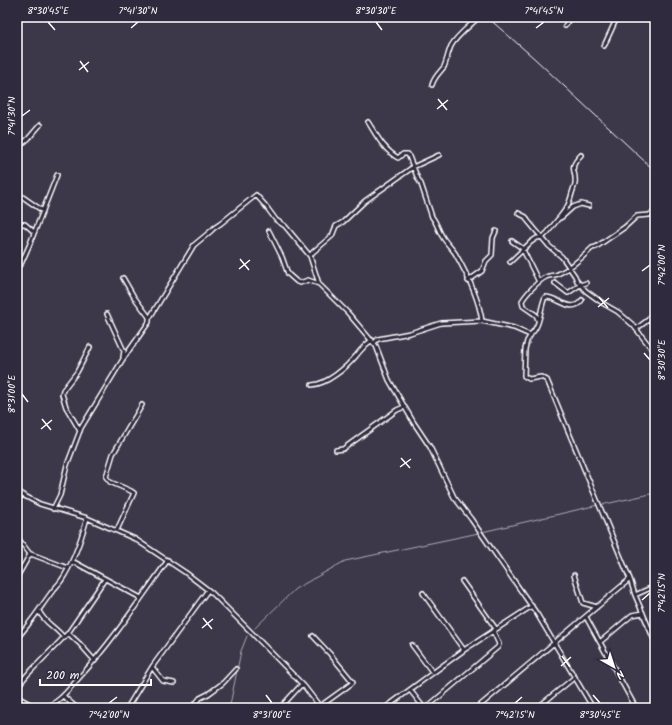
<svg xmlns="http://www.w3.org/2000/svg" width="672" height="725" viewBox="0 0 672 725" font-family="Kalam,sans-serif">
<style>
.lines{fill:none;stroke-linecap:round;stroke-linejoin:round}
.stream{stroke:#afadb4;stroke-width:1}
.minor-casing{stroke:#fff;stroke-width:6}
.minor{stroke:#2f2a3d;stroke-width:3}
.rail{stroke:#fff;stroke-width:1}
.ticks{fill:none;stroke:#fff;stroke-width:1.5}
.neatline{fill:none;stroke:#fff;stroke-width:1.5}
.ticks-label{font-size:10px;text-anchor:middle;fill:#fff}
</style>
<rect width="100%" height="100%" fill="#3c3749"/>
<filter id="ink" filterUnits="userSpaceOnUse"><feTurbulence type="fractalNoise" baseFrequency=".025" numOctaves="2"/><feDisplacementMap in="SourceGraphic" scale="8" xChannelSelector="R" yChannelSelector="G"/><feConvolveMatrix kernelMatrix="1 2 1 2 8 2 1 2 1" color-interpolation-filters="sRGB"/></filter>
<g filter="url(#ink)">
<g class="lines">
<path class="stream" d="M601,505L655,493
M482,532L598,505
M255,628L295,589L345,561L479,533
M228,708L230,705L241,651L247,636"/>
<defs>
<path id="minor" d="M565,26L570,17
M604,46L615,22L620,17
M432,85C434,77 439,73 444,67C447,60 448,53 451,46C457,35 470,26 479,17
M368,122C377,136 383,149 398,158L403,154H408L418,179L421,184L432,217C437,223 438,230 442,236C445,242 451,247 455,253C467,274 479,298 482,321
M17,148L28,139L40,125
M17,193L43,211
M518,213L526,217L528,221L549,246L562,257L575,276L577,281L586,291L604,304L618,312L633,325L655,353
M559,218C567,208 569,205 572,193C573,190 574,187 575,184C577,169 567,170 581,155
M17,224H25L34,232
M269,231L282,257L288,274L297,282L300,283L308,280L319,284L348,313L376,346L389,380L414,423L430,447L454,497L471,519L537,614L593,708
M512,241L522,248L539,282
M510,262L531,242L537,238L543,237L548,232L558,219L562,217L573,207L581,204L589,206
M17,266L21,264L29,246L57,175
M468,281L482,271L486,261L492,255L493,238L496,231
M555,283L568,293L580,285L586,283
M319,284L310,256L313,252L332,236L336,226L343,222L365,201L413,167L439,155
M107,314L124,351L123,357
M149,319L194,245L211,231L214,228L220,224L256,195L265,205L276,220L285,226L310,256
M538,320L536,315L523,306L522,301C526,294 539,280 546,277C549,275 554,276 558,274C571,268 582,258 592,248L596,247L625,227L637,216L649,215L655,212
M636,329L648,320L655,311
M532,333L527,341L525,349L524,376L529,379L541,377L547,380L630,579
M374,343L378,339L410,333L441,323L482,321L514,328L530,335C541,326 540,308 545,297C558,296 571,315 582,300
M312,385C327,384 346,368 356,356C362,349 363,346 372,340
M80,431L66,407L62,394L63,390L77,372L90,347
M336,450L343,449L397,410L404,407
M17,492L40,504L87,518L135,539L186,573L212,593L248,629L304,686L321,708
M17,500L22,494
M53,509L60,495L67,465L81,428L123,359L149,322V317L134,297L123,278
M117,530L134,493L131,491L110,482L106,477L113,454L142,405
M17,537L30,554
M72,561L141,598
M574,575L583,603L597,607
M17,577L29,556L31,554L68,568
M462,581L496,629
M423,593L464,650
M635,595L655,586
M39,611C45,624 55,626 64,638
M586,617L636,708
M68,633L80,644L95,661
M313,636L330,654L353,682L351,684L319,707
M17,638C30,624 40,608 51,593C54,589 58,585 61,581C74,562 81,540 87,518
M600,642L632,615L643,613
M412,645L433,673
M152,667L163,681L174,683
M17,687L27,675L68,633L105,579
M410,690L424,708
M63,696L77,708
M17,697L37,708
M44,708C59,703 68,690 78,679C112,642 139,601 168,560
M127,708L152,667L208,590
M192,708L200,698L208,694L223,683L236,669
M280,708L302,684
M385,708L464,650L532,606
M426,708L498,647L499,644L493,631
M477,708L630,579L635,595L655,642
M537,708L575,677"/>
</defs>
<use href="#minor" class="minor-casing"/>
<use href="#minor" class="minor"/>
<path class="rail" d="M487,17L534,58L655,171"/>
</g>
</g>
<path class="ticks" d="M48,22L55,30M376,22L382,30M131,28L138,22M536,28L544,22M80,61L88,72M79,70L89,62M438,99L447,110M437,109L448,100M22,116L30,110M240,259L249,270M239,269L250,260M642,271L650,265M599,297L608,308M598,307L609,298M644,353L650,360M22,394L28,402M42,419L51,430M41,429L52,420M401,458L410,468M400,467L411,459M642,600L650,593M203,618L212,629M202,628L213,619M562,656L570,667M561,666L571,657M266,695L272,703M593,695L600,703M109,703L117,697M515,703L522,697"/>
<rect width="672" height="725" fill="none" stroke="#2f2a3d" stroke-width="44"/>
<g transform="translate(614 667) rotate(141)" stroke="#2f2a3d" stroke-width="3" paint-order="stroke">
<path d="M0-3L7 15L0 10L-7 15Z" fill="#ffffff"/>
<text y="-6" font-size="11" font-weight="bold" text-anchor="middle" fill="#ffffff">N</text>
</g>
<path d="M40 679v6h111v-6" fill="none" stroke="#ffffff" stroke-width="2"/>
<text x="46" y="679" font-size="12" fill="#ffffff" stroke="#2f2a3d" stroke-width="3" paint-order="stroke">200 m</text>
<rect x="22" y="22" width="628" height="681" class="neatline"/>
<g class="ticks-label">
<text x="48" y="14">8°30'45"E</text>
<text x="138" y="14">7°41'30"N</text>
<text x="376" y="14">8°30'30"E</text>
<text x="544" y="14">7°41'45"N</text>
<text transform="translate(11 116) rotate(-90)" y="4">7°41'30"N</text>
<text transform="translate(661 265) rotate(-90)" y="4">7°42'00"N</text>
<text transform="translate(661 360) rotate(-90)" y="4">8°30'30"E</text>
<text transform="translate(11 394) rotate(-90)" y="4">8°31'00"E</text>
<text transform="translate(661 593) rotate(-90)" y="4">7°42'15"N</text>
<text x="109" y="718">7°42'00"N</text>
<text x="272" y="718">8°31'00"E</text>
<text x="515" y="718">7°42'15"N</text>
<text x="600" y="718">8°30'45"E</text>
</g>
</svg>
